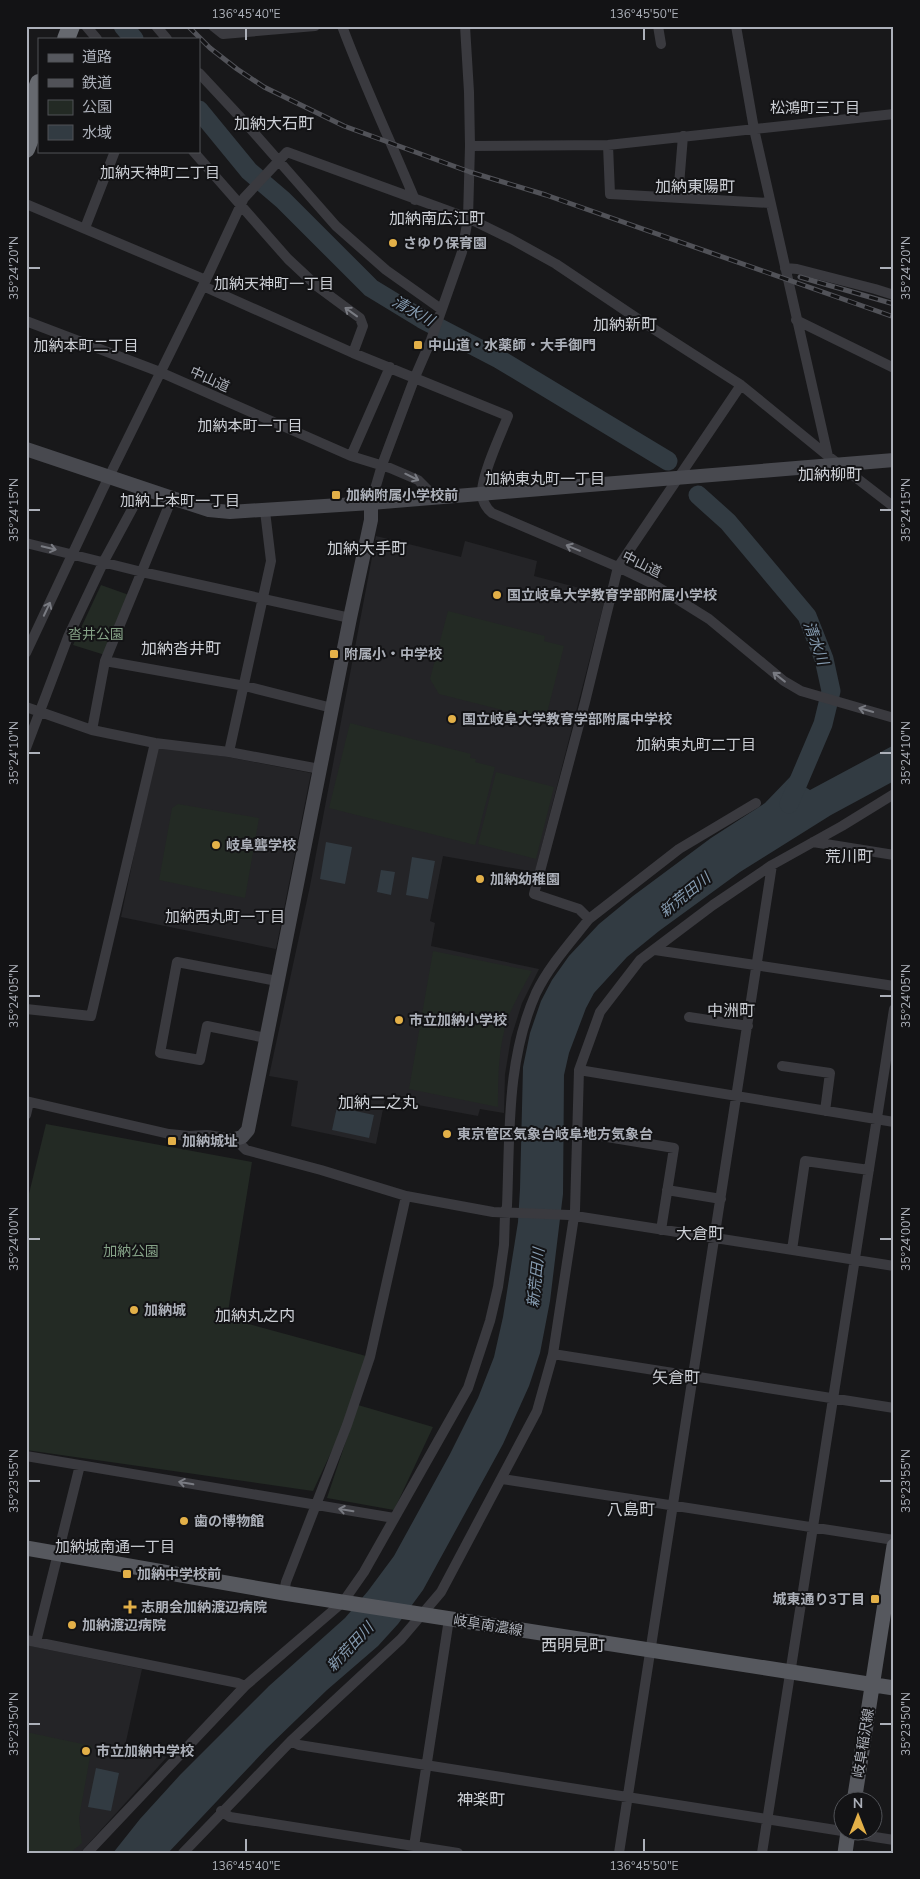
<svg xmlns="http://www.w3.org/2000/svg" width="920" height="1879" viewBox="0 0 920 1879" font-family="'Nunito Sans','Noto Sans JP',sans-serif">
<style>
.built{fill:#242427}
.green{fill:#232a24}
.water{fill:#323b42}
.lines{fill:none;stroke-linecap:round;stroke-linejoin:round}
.river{stroke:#323b42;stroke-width:19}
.street{stroke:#3a3a3f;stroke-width:10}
.secondary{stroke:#48494f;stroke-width:14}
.primary{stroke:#56585e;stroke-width:15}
.highway{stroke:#66696f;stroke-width:18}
.rail-casing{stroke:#515258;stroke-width:5}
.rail{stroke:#131315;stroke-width:3;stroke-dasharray:9;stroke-linecap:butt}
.oneway{stroke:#797b82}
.ticks{fill:none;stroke:#acb0b9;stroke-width:2}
.poi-dot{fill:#e3b048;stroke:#131315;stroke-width:2}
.labels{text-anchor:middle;stroke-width:4;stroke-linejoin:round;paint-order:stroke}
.poi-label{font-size:14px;font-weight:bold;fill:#acb0b9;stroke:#131315;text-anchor:start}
.street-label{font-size:14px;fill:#acb0b9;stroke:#131315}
.park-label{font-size:14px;fill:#85a287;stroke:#131315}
.neighbourhood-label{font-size:15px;fill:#cccfd5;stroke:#131315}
.water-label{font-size:15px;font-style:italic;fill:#869cb1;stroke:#131315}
.quarter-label{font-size:16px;fill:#cccfd5;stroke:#131315}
.neatline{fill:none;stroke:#acb0b9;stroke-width:2}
.ticks-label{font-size:12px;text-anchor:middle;fill:#acb0b9}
</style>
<rect width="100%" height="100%" fill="#18181a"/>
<path class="built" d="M376,536L461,557L465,541L537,561L534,576L606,595L535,872L443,856L430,921L435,923L431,946L539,969L522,1003L511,1038L505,1074L504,1113L480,1109L478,1116L385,1099L376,1144L291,1126L298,1081L269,1076L310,886Z
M161,747L228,757L311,773L276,949L121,917L156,750Z
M26,1645L142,1669L125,1746L167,1757L80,1853H26Z"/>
<path class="green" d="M101,585L129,595L105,655L73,645Z
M448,611L545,636L544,641L564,646L545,721L439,694L430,679Z
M350,723L471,754L470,758L476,759L475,762L495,767L475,845L329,808Z
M496,772L554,787L536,859L478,844Z
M178,804L259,818L245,898L159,880L172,808Z
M433,951L532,971C524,985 516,999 510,1013C498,1043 498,1076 498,1107L409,1089Z
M46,1124L252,1162L227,1318L366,1356L343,1427L313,1491L26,1450V1206Z
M358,1405L433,1427L394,1510L327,1498Z
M26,1732L92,1746L79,1818L82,1843L70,1853H26Z"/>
<path class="water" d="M894,745V781L831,815L740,872L659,931L627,957L594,993L586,1008L569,1053L564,1075L563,1194L550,1301L540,1353L529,1386L503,1444L423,1590L398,1624L378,1646L327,1690L267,1748L168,1853H113L140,1819L180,1775L269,1686L345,1618L368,1591L394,1556L450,1454L478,1398L494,1357L503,1317L518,1222L520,1189L523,1067L530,1033L541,1001L552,980L569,956L599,924L633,896L711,838L765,803L791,776L804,783L805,787L810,790Z
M326,842L352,847L345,884L320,879Z
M412,857L435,861L428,899L406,895Z
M381,870L395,872L391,895L377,892Z
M337,1107L374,1115L369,1138L332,1130Z
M96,1768L119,1773L111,1811L88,1807Z"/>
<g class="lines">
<path class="river" d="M123,26L134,39
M199,110L249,171L283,200L371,288L422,319L499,359L668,461
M698,495L728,522L807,616L824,659L831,691L823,724L789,804"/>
<path class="street" d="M86,26L97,39
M156,26L167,39
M213,26L223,34L315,26
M342,26C364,85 391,142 415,200
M658,26L661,44
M736,26L754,129L828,456
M199,73L241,118L336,226L386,270L441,309
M608,145L610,194L770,203
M470,146L608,145L894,114
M193,151L288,259L318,287L360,318L363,326L353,353
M678,197L683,136
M26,204L206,280
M85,228L115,151
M785,268L797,269L875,289L894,295
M203,286L353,353L508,416C501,434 482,474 482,492C482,500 486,508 492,513L618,567L653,584L709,619L784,681L801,691L894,718
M796,320L894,368
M26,321L160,372L351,456L390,468L418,480L436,498
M351,456L390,367
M371,503L382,465L415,377L431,340L462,252L468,218L470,146L469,92L465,26
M26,543L142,572L350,618
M26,653L102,491L203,286L244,198L287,152L468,218L511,239L556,264L635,317L741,385L828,456L894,507
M105,661L245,686L332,708
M26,707L92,730L155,743L229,752L320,769
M92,730L105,661L172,498
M26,748L68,637L104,561L143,489
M229,752L271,561L265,511
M813,842L894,855
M589,919L679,849L756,803
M655,950L894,986
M26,1009L91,1016L155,743
M689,1017L748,1026
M266,1038L207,1026L200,1060L160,1053L177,962L277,981
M782,1066L830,1073L825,1111
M579,1070L894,1122
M26,1101L169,1134L189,1136L207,1135L235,1139L246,1150L321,1170L406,1196L493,1212L569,1215L894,1266
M26,1115L29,1102
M577,1132L674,1148L661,1230
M667,1190L721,1199
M792,1250L805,1161L869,1170
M553,1354L894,1408
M26,1456L394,1518
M502,1479L894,1540
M284,1593L286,1582L347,1425L370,1357L406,1196
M26,1640L238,1683L245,1686
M36,1642L80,1465
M291,1741L299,1745L842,1831
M221,1811L230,1817L458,1853
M843,1832L894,1840
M87,1853L245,1686L343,1602L364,1572L468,1388L490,1321L498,1287L504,1245L505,1214L507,1206C510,1135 506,1060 536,993C549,966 570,943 589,919L579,909L534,894L585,702L618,567L741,385
M183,1853L291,1741L401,1639L441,1592L537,1411L553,1354L575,1210L579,1070L600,1012L640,960L713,905L772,865L842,826L894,794
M413,1853L449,1619
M619,1853L772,865
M762,1853L894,1009"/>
<path class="secondary" d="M26,449L172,498L209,510L230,512L371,503L894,460
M235,1139L242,1137L248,1130L350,618L371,520V503"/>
<path class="primary" d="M26,1548L284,1593L894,1688
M854,1802L894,1546
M845,1853L848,1832"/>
<path class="highway" d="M66,39L71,26
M26,118L39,83
M26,149L39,115"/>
<defs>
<path id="rail" d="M188,26L210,48L237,69L264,87L344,126L470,172L546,195L894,317
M800,277L894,304"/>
</defs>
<use href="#rail" class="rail-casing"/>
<use href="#rail" class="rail"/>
</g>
<defs><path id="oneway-shaft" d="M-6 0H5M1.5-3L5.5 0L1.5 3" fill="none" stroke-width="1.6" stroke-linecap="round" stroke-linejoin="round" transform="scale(1.25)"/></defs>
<g class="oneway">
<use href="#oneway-shaft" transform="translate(351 312) rotate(-144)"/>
<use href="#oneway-shaft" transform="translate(412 477) rotate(26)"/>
<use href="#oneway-shaft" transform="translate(49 548) rotate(13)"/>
<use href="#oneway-shaft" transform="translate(573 548) rotate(-157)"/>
<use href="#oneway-shaft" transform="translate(47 609) rotate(-65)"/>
<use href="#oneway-shaft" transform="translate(779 677) rotate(-142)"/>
<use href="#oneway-shaft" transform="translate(866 710) rotate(-164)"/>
<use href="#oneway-shaft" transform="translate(186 1483) rotate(-170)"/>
<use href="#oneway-shaft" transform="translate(346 1510) rotate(-171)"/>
</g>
<path class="ticks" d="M246,28V40M644,28V40M28,268H40M880,268H892M28,510H40M880,510H892M28,753H40M880,753H892M28,996H40M880,996H892M28,1239H40M880,1239H892M28,1481H40M880,1481H892M28,1724H40M880,1724H892M246,1839V1852M644,1839V1852"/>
<g class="poi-dot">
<circle cx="393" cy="243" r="5"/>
<rect x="413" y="340" width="10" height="10" rx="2.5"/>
<rect x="331" y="490" width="10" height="10" rx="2.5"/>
<circle cx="497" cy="595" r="5"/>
<rect x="329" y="649" width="10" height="10" rx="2.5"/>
<circle cx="452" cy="719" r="5"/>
<circle cx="216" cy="845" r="5"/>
<circle cx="480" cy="879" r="5"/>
<circle cx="399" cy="1020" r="5"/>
<circle cx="447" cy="1134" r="5"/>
<rect x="167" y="1136" width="10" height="10" rx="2.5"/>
<circle cx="134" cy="1310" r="5"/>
<circle cx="184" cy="1521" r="5"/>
<rect x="122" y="1569" width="10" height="10" rx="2.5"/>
<rect x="870" y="1594" width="10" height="10" rx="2.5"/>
<path d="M127.5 1599.5h5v5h5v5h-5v5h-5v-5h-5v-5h5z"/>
<circle cx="72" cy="1625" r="5"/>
<circle cx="86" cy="1751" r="5"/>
</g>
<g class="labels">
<g class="poi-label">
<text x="403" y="248">さゆり保育園</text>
<text x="428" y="350">中山道・水薬師・大手御門</text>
<text x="346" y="500">加納附属小学校前</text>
<text x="507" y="600">国立岐阜大学教育学部附属小学校</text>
<text x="344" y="659">附属小・中学校</text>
<text x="462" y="724">国立岐阜大学教育学部附属中学校</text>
<text x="226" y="850">岐阜聾学校</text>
<text x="490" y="884">加納幼稚園</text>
<text x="409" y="1025">市立加納小学校</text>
<text x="457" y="1139">東京管区気象台岐阜地方気象台</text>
<text x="182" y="1146">加納城址</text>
<text x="144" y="1315">加納城</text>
<text x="194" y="1526">歯の博物館</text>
<text x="137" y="1579">加納中学校前</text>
<text x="865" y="1604" text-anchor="end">城東通り3丁目</text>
<text x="141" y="1612">志朋会加納渡辺病院</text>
<text x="82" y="1630">加納渡辺病院</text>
<text x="96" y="1756">市立加納中学校</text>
</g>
<g class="street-label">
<text transform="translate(210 379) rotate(24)" y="5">中山道</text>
<text transform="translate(642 564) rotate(26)" y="5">中山道</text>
<text transform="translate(488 1625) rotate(9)" y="5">岐阜南濃線</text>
<text transform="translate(863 1743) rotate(-81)" y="5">岐阜稲沢線</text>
</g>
<g class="park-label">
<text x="96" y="639">沓井公園</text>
<text x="131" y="1256">加納公園</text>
</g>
<g class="neighbourhood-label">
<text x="815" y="113">松鴻町三丁目</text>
<text x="160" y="178">加納天神町二丁目</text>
<text x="274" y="289">加納天神町一丁目</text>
<text x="86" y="351">加納本町二丁目</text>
<text x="250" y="431">加納本町一丁目</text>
<text x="545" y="484">加納東丸町一丁目</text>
<text x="180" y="506">加納上本町一丁目</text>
<text x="696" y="750">加納東丸町二丁目</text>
<text x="225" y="922">加納西丸町一丁目</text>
<text x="115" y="1552">加納城南通一丁目</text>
</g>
<g class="water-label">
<text transform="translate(413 311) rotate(29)" y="5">清水川</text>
<text transform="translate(816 643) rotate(70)" y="5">清水川</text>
<text transform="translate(685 895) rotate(-39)" y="5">新荒田川</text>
<text transform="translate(536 1278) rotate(-84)" y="5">新荒田川</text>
<text transform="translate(350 1647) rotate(-47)" y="5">新荒田川</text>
</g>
<g class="quarter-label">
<text x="274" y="129">加納大石町</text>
<text x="695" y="192">加納東陽町</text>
<text x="437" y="224">加納南広江町</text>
<text x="625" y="330">加納新町</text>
<text x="830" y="480">加納柳町</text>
<text x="367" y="554">加納大手町</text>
<text x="181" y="654">加納沓井町</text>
<text x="849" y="862">荒川町</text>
<text x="731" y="1016">中洲町</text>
<text x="378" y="1108">加納二之丸</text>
<text x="700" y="1239">大倉町</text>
<text x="255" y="1321">加納丸之内</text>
<text x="676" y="1383">矢倉町</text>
<text x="631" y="1515">八島町</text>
<text x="573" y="1651">西明見町</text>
<text x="481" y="1805">神楽町</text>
</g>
</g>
<rect width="920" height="1879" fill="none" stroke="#131315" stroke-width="55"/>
<rect x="38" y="38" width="162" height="115" fill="#131315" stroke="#505257"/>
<rect x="48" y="54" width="25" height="8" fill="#56585e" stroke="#505257"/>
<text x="82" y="62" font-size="15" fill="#acb0b9">道路</text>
<rect x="48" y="79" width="25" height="8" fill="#515258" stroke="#505257"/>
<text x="82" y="88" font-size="15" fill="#acb0b9">鉄道</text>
<rect x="48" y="100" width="25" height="15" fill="#232a24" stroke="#505257"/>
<text x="82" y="112" font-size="15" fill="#acb0b9">公園</text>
<rect x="48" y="125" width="25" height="15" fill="#323b42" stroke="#505257"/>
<text x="82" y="138" font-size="15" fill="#acb0b9">水域</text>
<g transform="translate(858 1816)"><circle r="24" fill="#131315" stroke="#505257"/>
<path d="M0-4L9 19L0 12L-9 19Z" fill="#e3b048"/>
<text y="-8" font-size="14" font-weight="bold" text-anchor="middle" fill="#acb0b9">N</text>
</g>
<rect x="28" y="28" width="864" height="1824" class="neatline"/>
<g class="ticks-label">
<text x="246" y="18">136°45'40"E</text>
<text x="644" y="18">136°45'50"E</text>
<text transform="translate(14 268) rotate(-90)" y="4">35°24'20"N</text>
<text transform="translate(906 268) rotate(-90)" y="4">35°24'20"N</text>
<text transform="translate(14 510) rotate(-90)" y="4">35°24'15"N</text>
<text transform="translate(906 510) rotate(-90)" y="4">35°24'15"N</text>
<text transform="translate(14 753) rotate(-90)" y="4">35°24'10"N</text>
<text transform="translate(906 753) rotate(-90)" y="4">35°24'10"N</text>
<text transform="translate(14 996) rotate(-90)" y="4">35°24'05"N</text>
<text transform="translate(906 996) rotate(-90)" y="4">35°24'05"N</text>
<text transform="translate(14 1239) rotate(-90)" y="4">35°24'00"N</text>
<text transform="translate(906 1239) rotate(-90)" y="4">35°24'00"N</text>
<text transform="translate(14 1481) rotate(-90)" y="4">35°23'55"N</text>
<text transform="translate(906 1481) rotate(-90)" y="4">35°23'55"N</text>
<text transform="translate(14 1724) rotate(-90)" y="4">35°23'50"N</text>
<text transform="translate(906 1724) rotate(-90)" y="4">35°23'50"N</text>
<text x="246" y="1870">136°45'40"E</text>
<text x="644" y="1870">136°45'50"E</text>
</g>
</svg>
